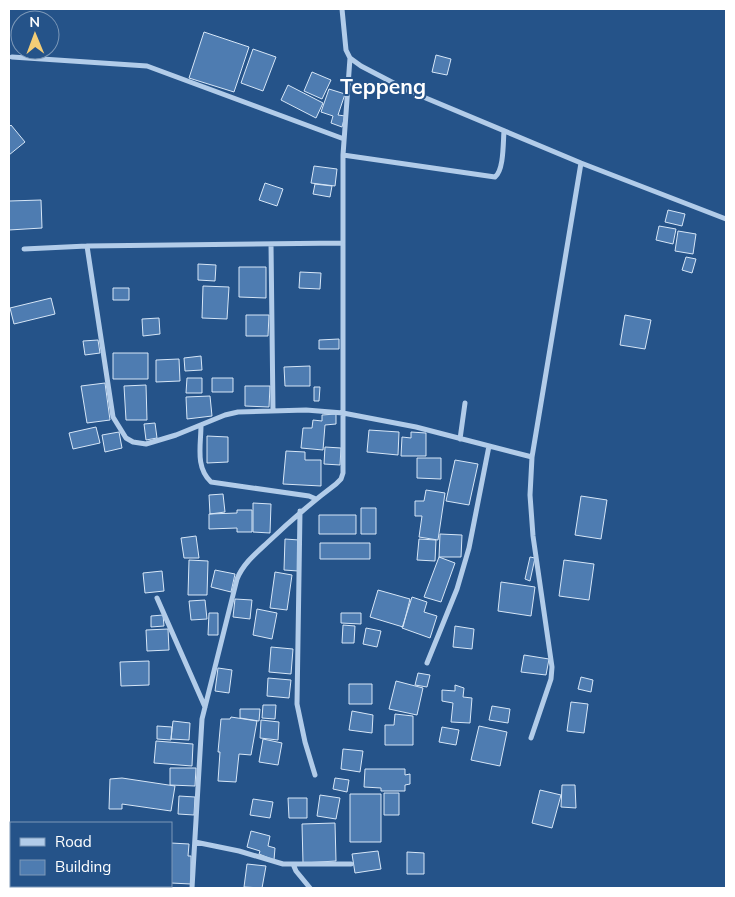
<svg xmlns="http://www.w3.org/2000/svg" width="735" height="897" viewBox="0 0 735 897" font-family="Mulish,sans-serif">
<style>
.building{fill:#4e7cb1;stroke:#d6e6f7}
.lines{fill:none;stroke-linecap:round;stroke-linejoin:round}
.street{stroke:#b2cce9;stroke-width:5}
.labels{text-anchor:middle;stroke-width:4;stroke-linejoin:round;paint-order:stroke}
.quarter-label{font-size:21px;font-weight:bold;fill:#fff;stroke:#255389}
</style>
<rect width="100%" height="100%" fill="#255389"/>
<path class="building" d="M204,32L249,47L234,92L189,78Z
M253,49L276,57L263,91L241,83Z
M436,55L451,59L447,75L432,72Z
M312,72L331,80L322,99L304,91Z
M288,85L323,103L316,118L281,100Z
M329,89L345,94L338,115L345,116L342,127L331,123L333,116L321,112Z
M11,125L25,142L9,155V127Z
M314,166L337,169L335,186L311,183Z
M265,183L283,189L277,206L259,200Z
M315,184L332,186L330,197L313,194Z
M41,200L42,228L9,230V201Z
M668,210L685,214L682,226L665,222Z
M659,226L676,229L673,244L656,240Z
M678,231L696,234L693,254L675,251Z
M686,257L696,259L692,273L682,270Z
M198,264L216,265L215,281L198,280Z
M239,267H266V298L239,297Z
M300,272L321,273L320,289L299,288Z
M203,286L229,287L227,319L202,318Z
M113,288H129V300H113Z
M51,298L55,314L14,324L10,308Z
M246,315H269L268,336H246Z
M625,315L651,320L645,349L620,345Z
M159,318L160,334L143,336L142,319Z
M339,339V349H319V340Z
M98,340L100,353L85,355L83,341Z
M113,353H148V379H113Z
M201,356L202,370L185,371L184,358Z
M179,359L180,381L156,382V360Z
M310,366V386H285L284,367Z
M187,378H202V393H186Z
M212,378H233V392H212Z
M105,383L110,420L87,423L81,386Z
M146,385L147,420H126L124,386Z
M245,386H270L269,407L245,406Z
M314,387H320L319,401H314Z
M210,396L212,416L187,419L186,397Z
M336,414V424L325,425L323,450L301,448L303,428H312L313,420L322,421V415Z
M155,423L157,438L146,440L144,424Z
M96,427L100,443L73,449L69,433Z
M369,430L399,432L398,455L367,452Z
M119,432L122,448L105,452L102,435Z
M411,432L426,433V456H401L402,437L411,438Z
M207,436L228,437V462L207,463Z
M325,447L341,448L340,465L324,464Z
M286,451L305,452V460H321V486L283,484Z
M417,458H441V479L417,478Z
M455,460L478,464L469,505L446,501Z
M426,490L445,493L438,540L419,537L422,516H415V501H424Z
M223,494L225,512L210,514L209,495Z
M581,496L607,500L601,539L575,535Z
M253,503L271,504L270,533L253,532Z
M361,508H376V534H361Z
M237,510H252V532H237V528L209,529V514L237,513Z
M319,515H356V534H319Z
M440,534L462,535L461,557H439Z
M196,536L199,558H184L181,538Z
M285,539L299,540L298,571L284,570Z
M419,539L436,540L435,561L417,560Z
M320,543H370V559H320Z
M439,557L455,563L441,602L424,597Z
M530,557L535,558L530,581L525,579Z
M189,560L208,561L207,595H188Z
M564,560L594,564L589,600L559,596Z
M215,570L235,574L231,592L211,587Z
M162,571L164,591L145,593L143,573Z
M275,572L292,575L287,610L270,608Z
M501,582L535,587L531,616L498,611Z
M378,590L410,599L403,627L370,617Z
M412,597L427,602L424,612L437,616L430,638L402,628Z
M235,599L252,600L250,619L233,617Z
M205,600L207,619L191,620L189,601Z
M257,609L277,613L272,639L253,635Z
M209,613H218V635H208Z
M341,613H361V624L341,623Z
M163,615L164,626L151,627V616Z
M343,625L355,626L354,643H342Z
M455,626L474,629L472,649L453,647Z
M366,628L381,631L377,647L363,644Z
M168,629L169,650L147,651L146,630Z
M271,647L293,649L291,674L269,672Z
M524,655L549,659L546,675L521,672Z
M149,661V685L121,686L120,662Z
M218,668L232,670L229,693L215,691Z
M418,673L430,675L427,687L415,685Z
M581,677L593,680L591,692L578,689Z
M268,678L291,680L289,698L267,696Z
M396,681L423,688L417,715L389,709Z
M349,684H372V704H349Z
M455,685L464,688L463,697L472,698L470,723L451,722L453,703L442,701V690L455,691Z
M571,702L588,704L584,733L567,731Z
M263,705H276L275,719L262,718Z
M492,706L510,709L508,723L489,720Z
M240,709H260L259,721L240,718Z
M352,711L373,715L372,733L349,730Z
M395,714L413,716V745H385V725H394Z
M231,717L257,721L251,755L239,754L236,782L218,781L220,752H218L221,719H230Z
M261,720L279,722L278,740L260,738Z
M173,721L190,723L189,740L171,739Z
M157,726L172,727L171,740L157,739Z
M479,726L507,732L500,766L471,760Z
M442,727L459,730L456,745L439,742Z
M263,739L282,743L278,765L259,762Z
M156,741L193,744L192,766L154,763Z
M343,749L363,751L360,772L341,769Z
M170,768H196L195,786L170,785Z
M365,769H405V775L410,774V784L405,785V791H381V788L364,787Z
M122,778L175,786L171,811L122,804V809H109L110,779Z
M335,778L349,780L347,792L333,789Z
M562,785H575L576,808L561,807Z
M540,790L561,795L552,828L532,823Z
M384,793H399V815H384Z
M350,794H381V842H350Z
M320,795L340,798L336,819L317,816Z
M179,796L195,797L194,815L178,814Z
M288,798H307V818H289Z
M253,799L273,802L270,818L250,815Z
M335,823L336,861L303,863L302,824Z
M251,831L270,836L268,846L275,848L274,860L259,854L260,851L247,847Z
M171,843L189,844L188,856H191V884L171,883Z
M378,851L381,869L355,873L352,854Z
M407,852L424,853V874H407Z
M247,864L266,866L262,888L244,887Z"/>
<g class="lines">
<path class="street" d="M342,9L346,50L350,58L361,66L409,91L581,163L726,219
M12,57L147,66L344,139
M343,155L495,177C504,170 503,143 504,131
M271,244L273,411
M87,246L113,417L126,438L133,442L146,444L176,435L225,415L238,412L306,410L343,413L416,427L532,457
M24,249L87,246L343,243
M201,425C201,445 195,467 211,482L309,496L316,499
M460,439L465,403
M300,511L297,704L305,742L315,775
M157,598L205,707
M427,663L457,589L469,548L489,446
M531,738L551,679L552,667L533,536L530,495L532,457L581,163
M195,842L239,851L283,864H293L296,871L310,888
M293,864H351
M192,888L202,719L237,579C243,564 255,554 267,543C289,522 312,502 336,484L341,479L343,473V155L350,58"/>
</g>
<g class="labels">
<g class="quarter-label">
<text x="383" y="94">Teppeng</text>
</g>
</g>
<rect width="735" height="897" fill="none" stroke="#ffffff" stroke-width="20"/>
<rect x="10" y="822" width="162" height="65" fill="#255389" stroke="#7c98b8"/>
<rect x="20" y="838" width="25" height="8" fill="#b2cce9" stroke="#7c98b8"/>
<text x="55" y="847" font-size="15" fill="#ffffff">Road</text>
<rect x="20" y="860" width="25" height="15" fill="#4e7cb1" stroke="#7c98b8"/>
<text x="55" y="872" font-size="15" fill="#ffffff">Building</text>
<g transform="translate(35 35) rotate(359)"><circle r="24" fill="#255389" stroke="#7c98b8"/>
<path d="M0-4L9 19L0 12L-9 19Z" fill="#f3cd76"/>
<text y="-8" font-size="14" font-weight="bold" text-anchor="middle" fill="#ffffff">N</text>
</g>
</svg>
